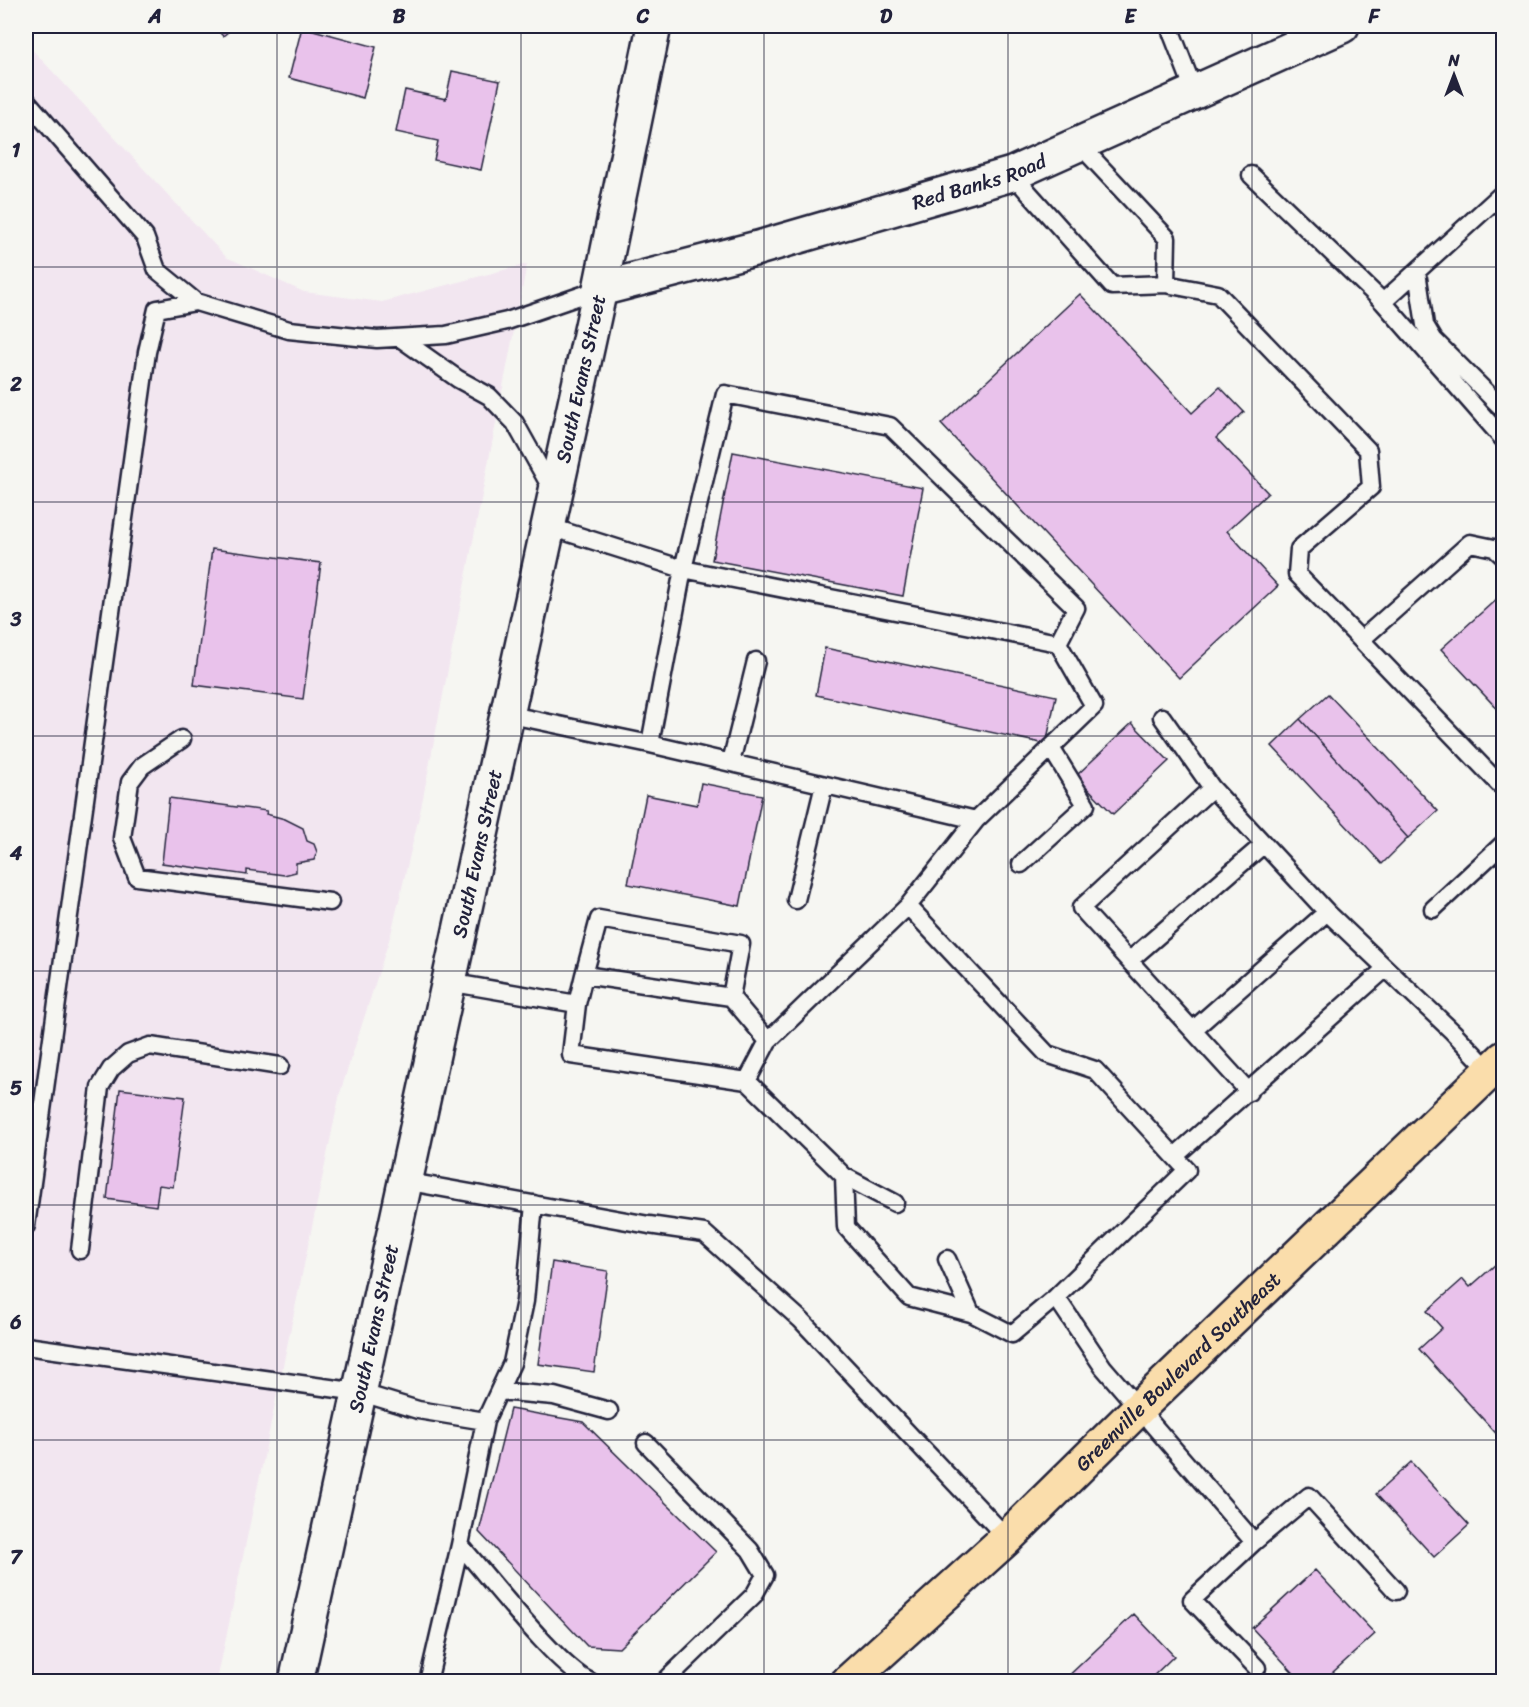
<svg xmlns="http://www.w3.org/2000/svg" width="1529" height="1707" viewBox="0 0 1529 1707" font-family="Sriracha,sans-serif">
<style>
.built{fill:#f2e6f0}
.building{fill:#e9c2eb;stroke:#22223b;stroke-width:1.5}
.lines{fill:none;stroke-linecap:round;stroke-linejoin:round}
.service-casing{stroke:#22223b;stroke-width:21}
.tertiary-casing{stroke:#22223b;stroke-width:38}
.secondary-casing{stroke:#22223b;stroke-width:38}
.trunk-casing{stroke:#22223b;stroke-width:38}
.service{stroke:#f6f6f2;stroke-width:16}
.tertiary{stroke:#f6f6f2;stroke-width:33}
.secondary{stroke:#f6f6f2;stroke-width:33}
.trunk{stroke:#faddab;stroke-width:33}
.grid{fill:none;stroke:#22223b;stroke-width:1.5;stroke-opacity:0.55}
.labels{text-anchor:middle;stroke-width:5;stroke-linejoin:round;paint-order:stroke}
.street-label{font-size:20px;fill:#22223b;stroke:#f6f6f2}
.neatline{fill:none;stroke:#22223b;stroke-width:2}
.grid-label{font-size:20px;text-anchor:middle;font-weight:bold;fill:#22223b}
</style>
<rect width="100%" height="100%" fill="#f6f6f2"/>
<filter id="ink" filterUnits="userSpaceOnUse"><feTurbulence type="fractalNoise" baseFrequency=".0167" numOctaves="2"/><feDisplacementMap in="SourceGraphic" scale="12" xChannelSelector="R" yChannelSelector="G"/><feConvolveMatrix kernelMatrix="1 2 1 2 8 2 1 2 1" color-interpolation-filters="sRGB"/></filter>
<g filter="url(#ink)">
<path class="built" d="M26,43L226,257L304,292L382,302L527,264L421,808L391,934L340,1093L217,1681H26Z"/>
<path class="building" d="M213,26H235L223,36Z
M302,27L376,47L363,98L289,78Z
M452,71L500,81L481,170L434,160L438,141L396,132L405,90L446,99Z
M1080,294L1192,413L1220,387L1244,412L1216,438L1268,493L1227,531L1278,586L1179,678L941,424Z
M733,452L923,488L903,596L712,560Z
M212,549L321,563L303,699L194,685Z
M1501,595L1504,598V716L1441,649Z
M825,648L1056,696L1046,744L816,695Z
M1328,694L1438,811L1408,838L1300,719Z
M1300,719L1408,838L1382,864L1272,746Z
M1132,723L1169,761L1113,814L1076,776Z
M701,783L762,795L740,906L628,884L646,795L697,805Z
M169,798L267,811L266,814L285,819L303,828L307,841L314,844L317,852L314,860L296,863V872L284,875L247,870V875L162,863Z
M120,1089L185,1097L173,1187L159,1185L156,1206L107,1199Z
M1504,1257V1442L1419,1349L1442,1328L1427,1311L1463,1279L1470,1287Z
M552,1262L608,1271L594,1372L538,1364Z
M510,1409L583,1422L716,1552L619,1648L587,1646L479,1532Z
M1411,1462L1469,1525L1434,1557L1376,1494Z
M1315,1570L1375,1634L1322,1682H1302L1252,1628Z
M1134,1614L1174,1656L1147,1682H1062Z"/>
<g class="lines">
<defs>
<path id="service" d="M1169,26L1195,93
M26,100L145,237L157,270L196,302
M1012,174L1112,286L1166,284L1167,238L1079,144
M1251,175L1383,302L1504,440
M1417,272L1425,325L1434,340L1504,410
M1166,284L1218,294L1368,450L1371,487L1299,549L1297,574L1361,640
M1383,302L1504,192
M400,338L458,379L489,396L515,423L554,493
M547,526L683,569L1058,643L1076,608L890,426L725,394L683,569L650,744
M1504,557L1494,548L1470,543L1361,640L1504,789
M506,714L650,744L976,820L908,906
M1162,717L1212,788
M182,739L142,766L130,782L122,838L137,877L330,902
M731,762L756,661
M976,820L1094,706L1058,643
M1021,864L1086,805L1051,748
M796,900L824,785
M1433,909L1504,843
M1130,960L1264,844
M584,975L599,919L741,944L731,997
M448,982L577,1004L584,975L731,997L768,1041
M577,1004L571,1055L747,1081
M1194,1029L1327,912
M1249,1092L1081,908L1212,788L1327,912L1453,1032L1490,1071
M1175,1156L1385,969
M844,1176L846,1227L909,1297L971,1313
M404,1181L649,1225L704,1233L801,1320L1007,1538
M895,1203L844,1176L747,1081L768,1041L908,906L1047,1054L1095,1070L1187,1170L1056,1297L1103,1367L1254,1542L1309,1496L1396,1591
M26,1226L147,352L157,309L196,302L289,330L377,339L446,335L507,321L600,289
M80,1250L100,1087L111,1069L128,1054L150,1046L280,1066
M947,1259L971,1313L1012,1334L1056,1297
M26,1346L359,1392L418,1410L485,1421L512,1363L525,1301L534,1204
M499,1391L554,1396L609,1411
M646,1443L750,1550L765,1575L754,1595L664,1682
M1254,1542L1192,1600L1257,1668
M460,1545C488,1576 558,1668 591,1682
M428,1682L460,1545L485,1421"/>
<g id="tertiary">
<path id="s1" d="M600,289L758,248L1012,174L1342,26"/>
</g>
<g id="secondary">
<path id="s2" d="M296,1682L600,289L654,26"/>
</g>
<g id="trunk">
<path id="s3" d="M848,1682L1007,1538L1140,1407L1504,1058"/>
</g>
</defs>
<use href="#service" class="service-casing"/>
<use href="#tertiary" class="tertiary-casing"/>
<use href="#secondary" class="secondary-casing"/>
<use href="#trunk" class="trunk-casing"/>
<use href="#service" class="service"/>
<use href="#tertiary" class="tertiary"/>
<use href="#secondary" class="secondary"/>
<use href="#trunk" class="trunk"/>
</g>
</g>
<path class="grid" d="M277,26V1682M521,26V1682M764,26V1682M1008,26V1682M1252,26V1682M26,267H1504M26,502H1504M26,736H1504M26,971H1504M26,1205H1504M26,1440H1504"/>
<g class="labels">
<g class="street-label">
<text dy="7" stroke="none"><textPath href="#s1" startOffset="394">Red Banks Road</textPath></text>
<text dy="7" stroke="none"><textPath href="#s2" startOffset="1334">South Evans Street</textPath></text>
<text dy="7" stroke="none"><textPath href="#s2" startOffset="848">South Evans Street</textPath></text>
<text dy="7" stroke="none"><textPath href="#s2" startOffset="362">South Evans Street</textPath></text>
<text dy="7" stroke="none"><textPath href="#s3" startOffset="453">Greenville Boulevard Southeast</textPath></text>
</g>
</g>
<rect width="1529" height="1707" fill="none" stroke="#f6f6f2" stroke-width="66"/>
<g transform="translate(1454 75)" stroke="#f6f6f2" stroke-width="4.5" paint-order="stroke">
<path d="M0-4.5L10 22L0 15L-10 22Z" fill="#22223b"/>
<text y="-9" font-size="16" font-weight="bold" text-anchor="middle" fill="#22223b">N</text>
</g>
<rect x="33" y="33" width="1463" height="1641" class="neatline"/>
<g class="grid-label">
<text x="155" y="23">A</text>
<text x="399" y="23">B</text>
<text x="643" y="23">C</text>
<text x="886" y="23">D</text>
<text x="1130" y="23">E</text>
<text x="1374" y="23">F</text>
<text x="16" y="157">1</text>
<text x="16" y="391">2</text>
<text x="16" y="626">3</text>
<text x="16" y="860">4</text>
<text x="16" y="1095">5</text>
<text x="16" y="1329">6</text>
<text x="16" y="1564">7</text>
</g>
</svg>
